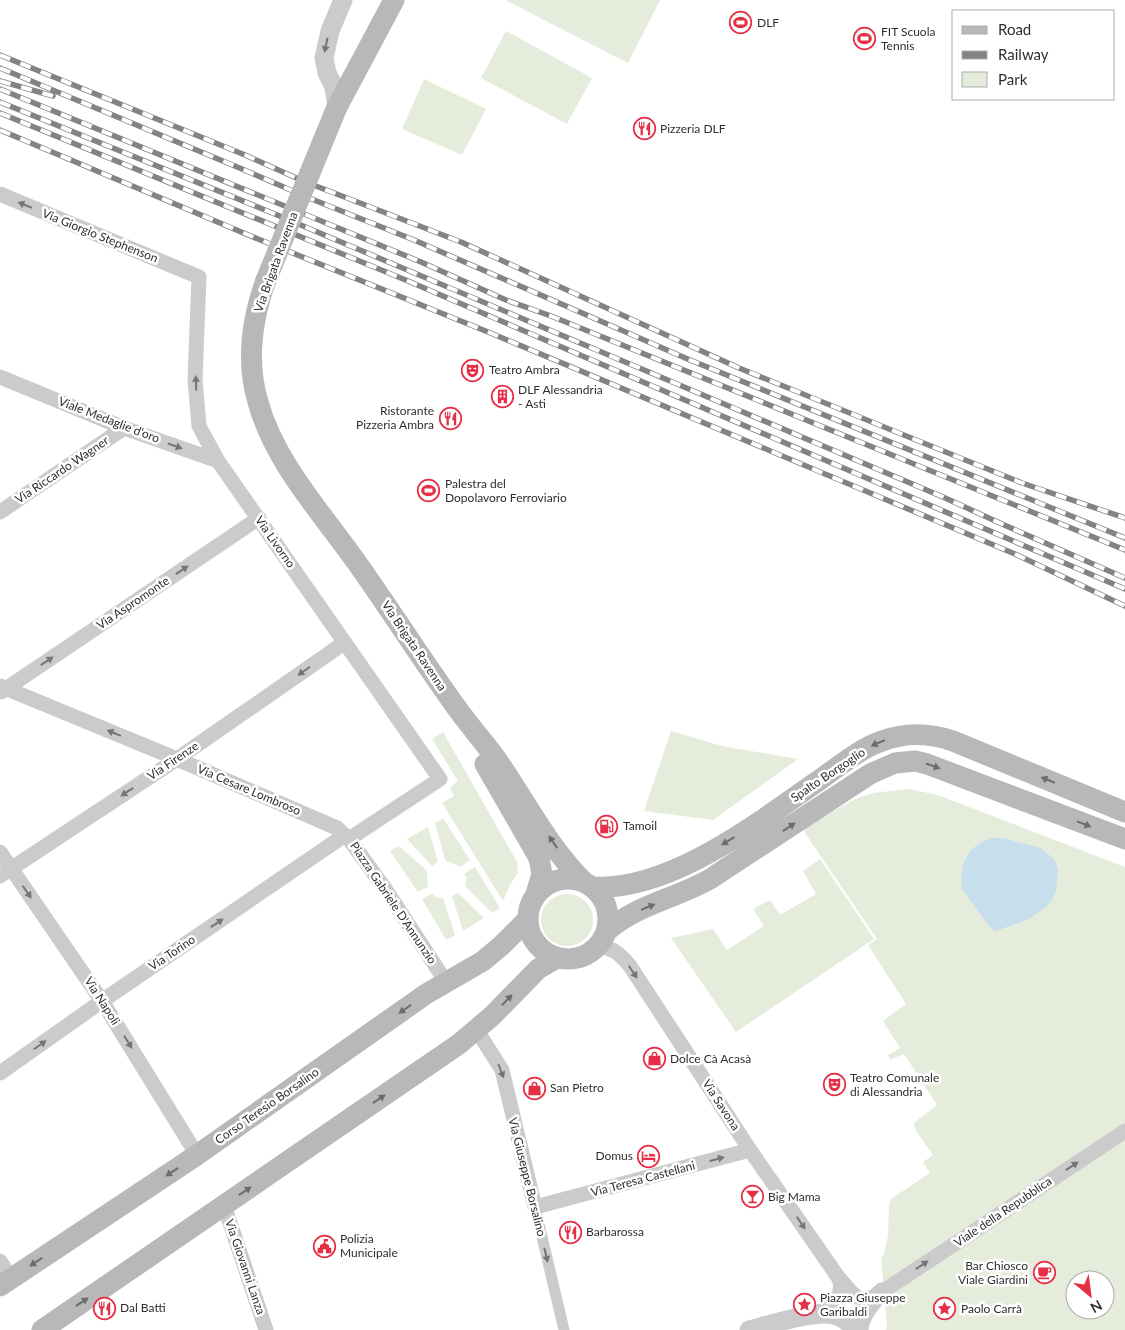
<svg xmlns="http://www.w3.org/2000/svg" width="1125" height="1330" viewBox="0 0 1125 1330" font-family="Lato,sans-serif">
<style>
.green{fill:#e5ecdc;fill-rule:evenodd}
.water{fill:#c7dfec}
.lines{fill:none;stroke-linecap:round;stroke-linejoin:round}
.pedestrian{stroke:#cbcbcb;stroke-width:11}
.minor{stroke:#cbcbcb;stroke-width:15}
.tertiary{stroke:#cbcbcb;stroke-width:19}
.secondary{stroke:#b8b8b8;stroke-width:21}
.rail-casing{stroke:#838383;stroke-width:5.5}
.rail{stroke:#fff;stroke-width:4;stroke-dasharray:11;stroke-linecap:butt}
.secondary-bridge{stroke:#b8b8b8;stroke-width:21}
.oneway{fill:#757575}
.oneway2{fill:#6c6c6c}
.labels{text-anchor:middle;stroke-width:5;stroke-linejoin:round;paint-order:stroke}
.poi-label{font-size:12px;fill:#2e2e2e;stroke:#fff;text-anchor:start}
.street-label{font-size:12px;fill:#2e2e2e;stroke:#fff}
</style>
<rect width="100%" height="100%" fill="#fff"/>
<path class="green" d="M505,0H660L628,63Z
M506,31L592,78L567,124L481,78Z
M424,79L486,109L462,155L402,129Z
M671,731L722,746L798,759L713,820L644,811Z
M443,732L517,862L518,872L510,885L503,901L442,803L454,796L450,788L458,781L432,739Z
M909,789L938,795L1125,867V1330H886L887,1327L881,1258L884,1254L888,1236L889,1205L891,1199L930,1173L923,1162L933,1155L916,1131L914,1125L915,1122L937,1105L904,1054L890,1060L888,1055L900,1048L883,1021L906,1004L868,945L877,939L807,836L803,828L855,799L873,793ZM1075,1280H1105V1310H1075Z
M443,818L470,860L460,867L445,860L435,823Z
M428,827L438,862L432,866L407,839Z
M399,846L427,871L428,887L418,892L390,851Z
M820,859L874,939L736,1032L671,938L713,929L727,950L764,926L753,909L770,900L780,915L816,894L803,871Z
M475,867L500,908L492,913L465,886L467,878L464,874Z
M433,893L435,897L443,898L455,935L446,940L422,899Z
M458,893L484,918L463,931L452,896Z
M541 920a26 26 0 1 1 52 0a26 26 0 1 1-52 0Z"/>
<path class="water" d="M993,838H1003L1041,848L1055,860L1058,870L1056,890L1052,900L1045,908L1029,919L996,931L991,929L962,889C959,864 967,845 993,838Z"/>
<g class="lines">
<path class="pedestrian" d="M535,1207L564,1330"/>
<path class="minor" d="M0,194L199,277L195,379L199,426L218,461L440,779L349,839
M0,377L124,428L218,461
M0,512L124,428
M0,686L177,759L337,828L349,839L386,890L446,982
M1,692L259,518
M0,852L102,1001L197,1155
M0,876L177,759L344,643
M595,949C609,943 621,955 630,966L750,1150L838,1277C854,1294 857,1308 882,1292L1125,1131
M476,1029L502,1070L535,1207L750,1150
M0,1073L102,1001L345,835
M224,1205L266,1330
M0,1261L11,1278
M813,1314L829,1307L839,1297L841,1284L838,1277"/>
<path class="tertiary" d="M337,107L334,87L327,73L324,58L330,31L343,0
M749,1330C769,1325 815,1310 834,1315C843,1317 850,1323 856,1330
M859,1330C860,1316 871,1302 882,1292"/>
<path class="secondary" d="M337,107L394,0
M266,280C252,319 246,362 258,402C274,461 320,511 355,560C387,605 417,652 449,697C463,718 480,737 495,757C524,798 547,845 583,881
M485,764L539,858L542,874L535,897
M528 919a40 40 0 1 1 80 0a40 40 0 1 1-80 0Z
M594,887C671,891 757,823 818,781C838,767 859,749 882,741C907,732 929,733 953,741L1125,812
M607,931C636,905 677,898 710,879L870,774L895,763L915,761L927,764L1125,839
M0,1286L197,1155L426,994L483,961L502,945L528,919
M42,1330L459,1044L492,1016L538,969L555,959"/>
<defs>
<path id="rail" d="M0,55L245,155L303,181L461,242L739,368L1022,483L1125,518
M0,68L242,169L314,200L414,240L690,360L1125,538
M0,81L53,96
M0,89L421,262L506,300L551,316L1125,550
M0,102L270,212L663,378L943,497L1002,524L1125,578
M0,113L408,281L1125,589
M0,130L258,239L493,334L1015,554L1125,606"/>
</defs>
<use href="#rail" class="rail-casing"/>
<use href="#rail" class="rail"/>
<path class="secondary-bridge" d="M266,280L337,107"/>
</g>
<defs><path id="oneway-solid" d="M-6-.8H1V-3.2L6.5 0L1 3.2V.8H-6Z" transform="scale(1.25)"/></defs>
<g class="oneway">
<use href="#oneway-solid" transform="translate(326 45) rotate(102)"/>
<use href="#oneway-solid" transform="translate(25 205) rotate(-158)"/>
<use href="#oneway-solid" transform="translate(196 383) rotate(-92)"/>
<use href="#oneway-solid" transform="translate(175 446) rotate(19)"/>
<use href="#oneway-solid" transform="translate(182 570) rotate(-34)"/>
<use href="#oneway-solid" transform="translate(47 661) rotate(-34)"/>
<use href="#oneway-solid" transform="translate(304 671) rotate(145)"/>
<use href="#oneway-solid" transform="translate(114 733) rotate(-158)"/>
<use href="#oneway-solid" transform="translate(127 792) rotate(146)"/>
<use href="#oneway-solid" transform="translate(27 892) rotate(55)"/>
<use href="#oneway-solid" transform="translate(217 923) rotate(-34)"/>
<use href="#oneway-solid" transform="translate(633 972) rotate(56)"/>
<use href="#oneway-solid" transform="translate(128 1042) rotate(58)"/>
<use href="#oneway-solid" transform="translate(40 1045) rotate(-35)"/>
<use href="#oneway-solid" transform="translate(501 1071) rotate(69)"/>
<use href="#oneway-solid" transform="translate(717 1159) rotate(-15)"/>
<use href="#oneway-solid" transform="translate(1072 1166) rotate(-34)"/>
<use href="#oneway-solid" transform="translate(801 1223) rotate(56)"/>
<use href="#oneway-solid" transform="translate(546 1255) rotate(77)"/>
<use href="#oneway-solid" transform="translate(922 1265) rotate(-34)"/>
</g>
<g class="oneway2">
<use href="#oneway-solid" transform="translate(878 743) rotate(157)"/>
<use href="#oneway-solid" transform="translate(933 766) rotate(19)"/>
<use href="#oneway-solid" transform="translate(1048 780) rotate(-158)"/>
<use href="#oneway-solid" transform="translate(1084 824) rotate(21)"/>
<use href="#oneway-solid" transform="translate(789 827) rotate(-34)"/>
<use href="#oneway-solid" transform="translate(728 841) rotate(149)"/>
<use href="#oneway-solid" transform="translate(553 842) rotate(-125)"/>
<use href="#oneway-solid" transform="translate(648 907) rotate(-22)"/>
<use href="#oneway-solid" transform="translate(507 1000) rotate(-46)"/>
<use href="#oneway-solid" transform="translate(405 1009) rotate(145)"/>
<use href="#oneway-solid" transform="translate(379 1099) rotate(-34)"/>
<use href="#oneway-solid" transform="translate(172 1172) rotate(146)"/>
<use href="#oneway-solid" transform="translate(245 1191) rotate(-34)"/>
<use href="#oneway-solid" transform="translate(36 1262) rotate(147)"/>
<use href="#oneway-solid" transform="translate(82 1302) rotate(-34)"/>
</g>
<defs>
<symbol id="stadium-ring" viewBox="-11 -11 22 22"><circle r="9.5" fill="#fff" stroke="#e62f44" stroke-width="1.5"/><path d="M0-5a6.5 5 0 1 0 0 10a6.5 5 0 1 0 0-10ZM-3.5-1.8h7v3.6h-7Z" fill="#e62f44"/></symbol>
<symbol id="restaurant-ring" viewBox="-11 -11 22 22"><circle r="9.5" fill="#fff" stroke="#e62f44" stroke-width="1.5"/><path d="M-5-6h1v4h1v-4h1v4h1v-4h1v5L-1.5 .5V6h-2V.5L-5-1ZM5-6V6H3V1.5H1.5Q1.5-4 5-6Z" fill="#e62f44"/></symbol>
<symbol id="theatre-ring" viewBox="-11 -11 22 22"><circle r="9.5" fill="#fff" stroke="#e62f44" stroke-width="1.5"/><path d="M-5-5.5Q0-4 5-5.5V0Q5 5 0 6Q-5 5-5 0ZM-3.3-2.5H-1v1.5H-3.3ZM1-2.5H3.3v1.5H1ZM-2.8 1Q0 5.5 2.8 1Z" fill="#e62f44"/></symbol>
<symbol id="building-ring" viewBox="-11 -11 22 22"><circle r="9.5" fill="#fff" stroke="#e62f44" stroke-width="1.5"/><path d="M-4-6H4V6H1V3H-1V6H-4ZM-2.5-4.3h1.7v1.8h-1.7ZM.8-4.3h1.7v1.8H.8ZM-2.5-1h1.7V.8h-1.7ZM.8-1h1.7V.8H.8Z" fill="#e62f44"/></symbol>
<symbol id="fuel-ring" viewBox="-11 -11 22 22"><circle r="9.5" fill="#fff" stroke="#e62f44" stroke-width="1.5"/><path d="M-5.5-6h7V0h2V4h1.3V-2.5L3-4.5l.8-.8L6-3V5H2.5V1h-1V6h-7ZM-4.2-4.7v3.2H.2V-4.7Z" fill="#e62f44"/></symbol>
<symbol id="shop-ring" viewBox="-11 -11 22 22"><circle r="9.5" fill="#fff" stroke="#e62f44" stroke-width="1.5"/><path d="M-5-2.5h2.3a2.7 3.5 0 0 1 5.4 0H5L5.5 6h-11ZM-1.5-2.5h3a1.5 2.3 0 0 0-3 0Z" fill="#e62f44"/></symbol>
<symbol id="hotel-ring" viewBox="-11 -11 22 22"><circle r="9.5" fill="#fff" stroke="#e62f44" stroke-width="1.5"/><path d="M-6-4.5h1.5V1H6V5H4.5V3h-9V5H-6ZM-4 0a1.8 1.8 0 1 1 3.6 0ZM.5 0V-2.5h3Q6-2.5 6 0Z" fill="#e62f44"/></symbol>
<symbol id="bar-ring" viewBox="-11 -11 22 22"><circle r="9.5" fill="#fff" stroke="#e62f44" stroke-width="1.5"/><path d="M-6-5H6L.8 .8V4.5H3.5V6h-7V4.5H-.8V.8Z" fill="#e62f44"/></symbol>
<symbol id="civic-ring" viewBox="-11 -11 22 22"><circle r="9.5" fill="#fff" stroke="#e62f44" stroke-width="1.5"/><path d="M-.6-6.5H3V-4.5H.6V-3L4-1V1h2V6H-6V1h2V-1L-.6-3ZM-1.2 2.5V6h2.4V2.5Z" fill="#e62f44"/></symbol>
<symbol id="cafe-ring" viewBox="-11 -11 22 22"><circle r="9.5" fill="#fff" stroke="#e62f44" stroke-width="1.5"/><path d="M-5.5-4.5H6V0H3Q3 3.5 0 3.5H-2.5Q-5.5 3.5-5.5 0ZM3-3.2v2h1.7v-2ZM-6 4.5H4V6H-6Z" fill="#e62f44"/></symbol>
<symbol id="sight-ring" viewBox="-11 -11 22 22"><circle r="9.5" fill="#fff" stroke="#e62f44" stroke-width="1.5"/><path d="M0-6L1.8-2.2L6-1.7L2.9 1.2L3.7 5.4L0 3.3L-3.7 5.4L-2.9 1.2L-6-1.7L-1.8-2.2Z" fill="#e62f44"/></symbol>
</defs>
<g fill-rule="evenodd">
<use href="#stadium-ring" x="728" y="10" width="25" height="25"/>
<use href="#stadium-ring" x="852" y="26" width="25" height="25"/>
<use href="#restaurant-ring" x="632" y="116" width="25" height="25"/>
<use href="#theatre-ring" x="460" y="358" width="25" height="25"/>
<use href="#building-ring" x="490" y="384" width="25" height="25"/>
<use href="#restaurant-ring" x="438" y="406" width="25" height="25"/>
<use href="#stadium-ring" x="416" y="478" width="25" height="25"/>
<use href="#fuel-ring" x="594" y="814" width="25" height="25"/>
<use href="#shop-ring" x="642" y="1046" width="25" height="25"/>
<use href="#theatre-ring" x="822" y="1072" width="25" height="25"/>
<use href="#shop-ring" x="522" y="1076" width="25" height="25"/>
<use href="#hotel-ring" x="636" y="1144" width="25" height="25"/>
<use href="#bar-ring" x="740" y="1184" width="25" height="25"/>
<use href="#restaurant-ring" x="558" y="1220" width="25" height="25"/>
<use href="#civic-ring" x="312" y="1234" width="25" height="25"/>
<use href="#cafe-ring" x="1032" y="1260" width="25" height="25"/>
<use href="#sight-ring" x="792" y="1292" width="25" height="25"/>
<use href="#restaurant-ring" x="92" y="1296" width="25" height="25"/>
<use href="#sight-ring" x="932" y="1296" width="25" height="25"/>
</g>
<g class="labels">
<g class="poi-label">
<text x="757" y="27">DLF</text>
<text x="881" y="36">FIT Scuola<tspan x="881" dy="14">Tennis</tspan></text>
<text x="660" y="133">Pizzeria DLF</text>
<text x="489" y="374">Teatro Ambra</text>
<text x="518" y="394">DLF Alessandria<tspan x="518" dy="14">- Asti</tspan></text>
<text x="434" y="415" text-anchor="end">Ristorante<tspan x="434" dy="14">Pizzeria Ambra</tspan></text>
<text x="445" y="488">Palestra del<tspan x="445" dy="14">Dopolavoro Ferroviario</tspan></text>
<text x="623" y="830">Tamoil</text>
<text x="670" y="1063">Dolce Cà Acasà</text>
<text x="850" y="1082">Teatro Comunale<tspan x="850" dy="14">di Alessandria</tspan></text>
<text x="550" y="1092">San Pietro</text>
<text x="633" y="1160" text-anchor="end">Domus</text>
<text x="768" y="1201">Big Mama</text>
<text x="586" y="1236">Barbarossa</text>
<text x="340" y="1243">Polizia<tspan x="340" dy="14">Municipale</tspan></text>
<text x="1028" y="1270" text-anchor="end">Bar Chiosco<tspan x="1028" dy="14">Viale Giardini</tspan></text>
<text x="820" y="1302">Piazza Giuseppe<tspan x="820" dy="14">Garibaldi</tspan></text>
<text x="120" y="1312">Dal Batti</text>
<text x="961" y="1313">Paolo Carrà</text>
</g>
<g class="street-label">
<text transform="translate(100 236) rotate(22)" y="4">Via Giorgio Stephenson</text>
<text transform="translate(276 262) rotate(-70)" y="4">Via Brigata Ravenna</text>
<text transform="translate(109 420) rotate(21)" y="4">Viale Medaglie d'oro</text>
<text transform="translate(62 470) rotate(-34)" y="4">Via Riccardo Wagner</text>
<text transform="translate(275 542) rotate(55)" y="4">Via Livorno</text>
<text transform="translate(133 603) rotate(-34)" y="4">Via Aspromonte</text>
<text transform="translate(414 646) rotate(56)" y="4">Via Brigata Ravenna</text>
<text transform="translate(173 761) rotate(-34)" y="4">Via Firenze</text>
<text transform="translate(828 775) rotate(-34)" y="4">Spalto Borgoglio</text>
<text transform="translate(249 790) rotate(23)" y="4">Via Cesare Lombroso</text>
<text transform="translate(393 903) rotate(56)" y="4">Piazza Gabriele D'Annunzio</text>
<text transform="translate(172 953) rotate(-34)" y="4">Via Torino</text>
<text transform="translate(102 1001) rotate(57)" y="4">Via Napoli</text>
<text transform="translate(721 1105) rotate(57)" y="4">Via Savona</text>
<text transform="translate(267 1106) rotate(-35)" y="4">Corso Teresio Borsalino</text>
<text transform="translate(527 1177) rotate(76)" y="4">Via Giuseppe Borsalino</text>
<text transform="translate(643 1179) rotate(-15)" y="4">Via Teresa Castellani</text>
<text transform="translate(1003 1212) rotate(-34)" y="4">Viale della Repubblica</text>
<text transform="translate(245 1267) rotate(71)" y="4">Via Giovanni Lanza</text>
</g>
</g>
<rect x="952" y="10" width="162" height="90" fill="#ffffff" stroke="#ababab"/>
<rect x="962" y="26" width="25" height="8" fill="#b8b8b8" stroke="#ababab"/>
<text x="998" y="35" font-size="15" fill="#2e2e2e">Road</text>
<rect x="962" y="51" width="25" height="8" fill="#838383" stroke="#ababab"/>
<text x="998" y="60" font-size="15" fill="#2e2e2e">Railway</text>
<rect x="962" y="72" width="25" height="15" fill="#e5ecdc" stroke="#ababab"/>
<text x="998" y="85" font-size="15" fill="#2e2e2e">Park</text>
<g transform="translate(1090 1295) rotate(151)"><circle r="24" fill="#ffffff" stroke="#ababab"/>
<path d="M0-4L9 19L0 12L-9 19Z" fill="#e62f44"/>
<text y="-8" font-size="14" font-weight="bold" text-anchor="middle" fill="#2e2e2e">N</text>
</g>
</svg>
